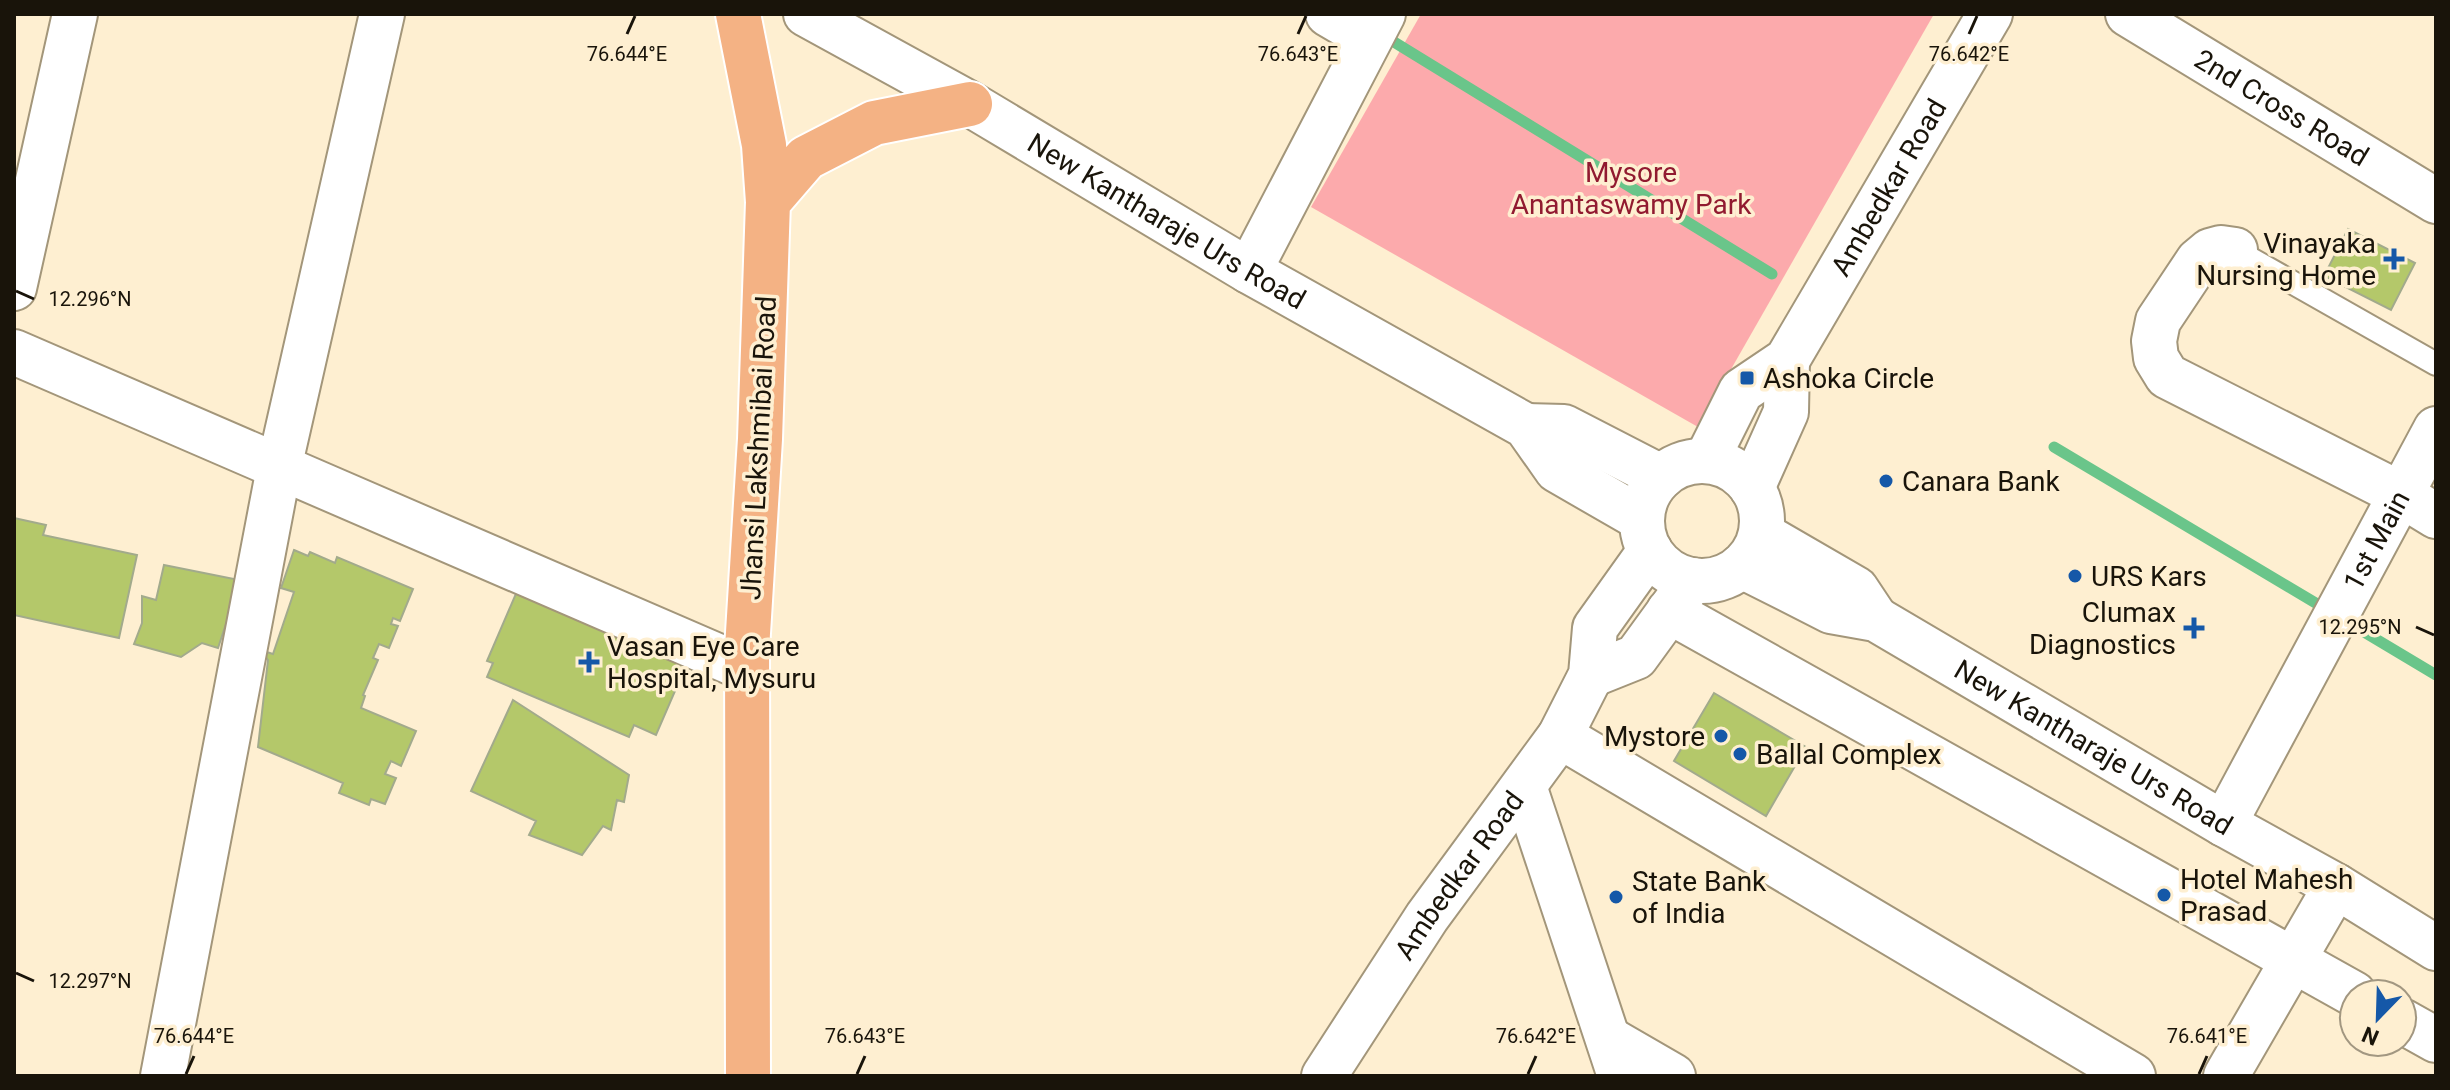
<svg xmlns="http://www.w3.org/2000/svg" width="2450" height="1090" viewBox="0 0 2450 1090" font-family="Roboto,sans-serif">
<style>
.green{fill:#fcaaac}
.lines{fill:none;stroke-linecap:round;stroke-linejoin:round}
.stream{stroke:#6ac58a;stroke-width:11}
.building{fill:#b4c86a;stroke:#a2aa8c;stroke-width:2}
.service-casing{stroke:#a3967a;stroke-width:26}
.minor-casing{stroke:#a3967a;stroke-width:48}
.tertiary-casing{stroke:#a3967a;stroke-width:48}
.secondary-casing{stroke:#a3967a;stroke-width:48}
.primary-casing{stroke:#fff;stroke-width:48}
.service{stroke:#fff;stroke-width:22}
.minor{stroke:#fff;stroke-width:44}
.tertiary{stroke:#fff;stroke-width:44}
.secondary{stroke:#fff;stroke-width:44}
.primary{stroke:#f4b284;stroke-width:44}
.ticks{fill:none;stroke:#19140a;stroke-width:3}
.poi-dot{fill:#1558a8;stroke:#feefd1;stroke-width:3}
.labels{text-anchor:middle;stroke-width:7;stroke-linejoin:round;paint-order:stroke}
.street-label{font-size:28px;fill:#19140a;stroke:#feefd1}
.park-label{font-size:28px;fill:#911a30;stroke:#feefd1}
.poi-label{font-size:28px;fill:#19140a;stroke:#feefd1;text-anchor:start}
.ticks-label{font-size:20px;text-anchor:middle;fill:#19140a;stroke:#feefd1;stroke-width:7;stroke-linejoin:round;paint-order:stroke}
</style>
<rect width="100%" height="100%" fill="#feefd1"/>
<path class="green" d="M1421,14H1934L1698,427L1311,207Z"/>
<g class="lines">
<path class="stream" d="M1381,34L1772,274
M2054,447L2329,611
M2344,620L2436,675"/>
</g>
<path class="building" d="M2348,229L2415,263L2391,310L2324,276Z
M14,518L46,525L43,535L137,555L119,638L14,615Z
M294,550L308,556L310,552L335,563L337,557L413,589L400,621L393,618L391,624L398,626L389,648L379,644L373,658L378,660L363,695L365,696L361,708L416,731L401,766L391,761L385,774L396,778L385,804L371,799L369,805L339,793L343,783L258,747L268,660L260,650L273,654L294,592L281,588Z
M164,565L254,583L246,625L227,621L218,648L202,643L181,657L134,644L142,623V596L156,600Z
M518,589L688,661L656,735L634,725L629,737L487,677L493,663L487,661Z
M1714,693L1806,747L1766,816L1674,761Z
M513,700L629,775L624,802L617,800L611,830L603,826L582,855L529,835L536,821L471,791Z"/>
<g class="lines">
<defs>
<path id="service" d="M2235,250L2436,364"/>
<g id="minor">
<path d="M1328,14L1369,38"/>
<path id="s1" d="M2128,14L2436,201"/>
<path d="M2235,250L2221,248L2210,251L2198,261L2158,321L2154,341L2156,358L2167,376L2400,494L2436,516"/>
<path d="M1249,271L1383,14"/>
<path d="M14,288L75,14"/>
<path d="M14,352L747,669"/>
<path d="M1669,611L2354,994"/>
<path d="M1560,736L2133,1076"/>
<path id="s2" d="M2224,824L2436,429"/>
<path d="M2402,1021L2436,1040"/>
<path d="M1609,1039L1673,1076"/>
<path d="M163,1076L279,468L382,14"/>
<path d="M2226,1076L2336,886"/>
</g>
<g id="tertiary">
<path id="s3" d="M1706,461L1741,391L1787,360L1990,14"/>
<path d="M1752,488L1786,412L1787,360"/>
<path d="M1591,675L1636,657L1692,580"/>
<path d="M1524,786L1620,1076"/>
<path id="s4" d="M1324,1076L1427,917L1560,736L1591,675L1595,628L1650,551"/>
</g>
<g id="secondary">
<path id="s5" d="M806,14L970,104L1249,271L1526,426L1557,470L1642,519"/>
<path d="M1526,426L1564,427L1661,477"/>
<circle cx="1702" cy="521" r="60"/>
<path d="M1761,534L1856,589L1876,619"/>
<path id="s6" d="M1742,566L1831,611L1876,619L2224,824L2336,886L2436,948"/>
</g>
<path id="primary" d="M738,14L764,145L768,202L760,439L747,649L748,1076
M768,202L806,158L874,123L970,104"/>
</defs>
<use href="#service" class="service-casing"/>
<use href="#minor" class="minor-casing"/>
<use href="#tertiary" class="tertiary-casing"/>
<use href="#secondary" class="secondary-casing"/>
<use href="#primary" class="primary-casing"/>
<use href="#service" class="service"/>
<use href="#minor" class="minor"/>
<use href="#tertiary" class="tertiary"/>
<use href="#secondary" class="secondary"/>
<use href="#primary" class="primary"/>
</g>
<path class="ticks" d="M627,34L635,16M1298,34L1306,16M1969,34L1977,16M16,291L34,299M2416,627L2434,635M16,973L34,981M186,1074L194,1056M857,1074L865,1056M1528,1074L1536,1056M2199,1074L2207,1056"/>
<g class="poi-dot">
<path d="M2390 247h8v8h8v8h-8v8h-8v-8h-8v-8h8z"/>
<rect x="1739" y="370" width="16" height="16" rx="4"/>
<circle cx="1886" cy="481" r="8"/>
<circle cx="2075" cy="576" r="8"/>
<path d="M2190 616h8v8h8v8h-8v8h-8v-8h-8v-8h8z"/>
<path d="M585 650h8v8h8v8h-8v8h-8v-8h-8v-8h8z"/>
<circle cx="1721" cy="736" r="8"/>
<circle cx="1740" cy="754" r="8"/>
<circle cx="2164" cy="895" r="8"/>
<circle cx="1616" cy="897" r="8"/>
</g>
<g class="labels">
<g class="street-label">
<text dy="10" stroke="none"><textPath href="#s1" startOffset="180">2nd Cross Road</textPath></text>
<text dy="10" stroke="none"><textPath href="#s3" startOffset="334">Ambedkar Road</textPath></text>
<text dy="10" stroke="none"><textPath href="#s5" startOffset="416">New Kantharaje Urs Road</textPath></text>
<text transform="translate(758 448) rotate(-87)" y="10">Jhansi Lakshmibai Road</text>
<text dy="10" stroke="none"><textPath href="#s2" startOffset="322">1st Main</textPath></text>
<text dy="10" stroke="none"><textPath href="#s6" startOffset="398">New Kantharaje Urs Road</textPath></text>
<text dy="10" stroke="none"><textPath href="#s4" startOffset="242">Ambedkar Road</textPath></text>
</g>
<g class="park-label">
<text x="1631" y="182">Mysore<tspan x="1631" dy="32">Anantaswamy Park</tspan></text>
</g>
<g class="poi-label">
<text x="2376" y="253" text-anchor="end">Vinayaka<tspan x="2376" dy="32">Nursing Home</tspan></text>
<text x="1763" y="388">Ashoka Circle</text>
<text x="1902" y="491">Canara Bank</text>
<text x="2091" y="586">URS Kars</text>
<text x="2176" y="622" text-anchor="end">Clumax<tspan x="2176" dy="32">Diagnostics</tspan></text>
<text x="607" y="656">Vasan Eye Care<tspan x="607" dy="32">Hospital, Mysuru</tspan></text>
<text x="1705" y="746" text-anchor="end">Mystore</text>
<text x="1756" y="764">Ballal Complex</text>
<text x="2180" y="889">Hotel Mahesh<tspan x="2180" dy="32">Prasad</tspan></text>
<text x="1632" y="891">State Bank<tspan x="1632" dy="32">of India</tspan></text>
</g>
</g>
<g class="ticks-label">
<text x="627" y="61">76.644°E</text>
<text x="1298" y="61">76.643°E</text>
<text x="1969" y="61">76.642°E</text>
<text x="90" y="306">12.296°N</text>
<text x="2360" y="634">12.295°N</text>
<text x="90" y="988">12.297°N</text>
<text x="194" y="1043">76.644°E</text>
<text x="865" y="1043">76.643°E</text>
<text x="1536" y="1043">76.642°E</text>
<text x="2207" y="1043">76.641°E</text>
</g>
<rect width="2450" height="1090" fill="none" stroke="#19140a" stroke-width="32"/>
<g transform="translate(2378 1018) rotate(203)"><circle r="38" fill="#feefd1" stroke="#a29781" stroke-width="2"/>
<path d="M0-6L14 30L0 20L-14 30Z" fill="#1558a8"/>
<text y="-12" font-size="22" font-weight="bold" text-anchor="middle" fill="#19140a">N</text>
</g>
</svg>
